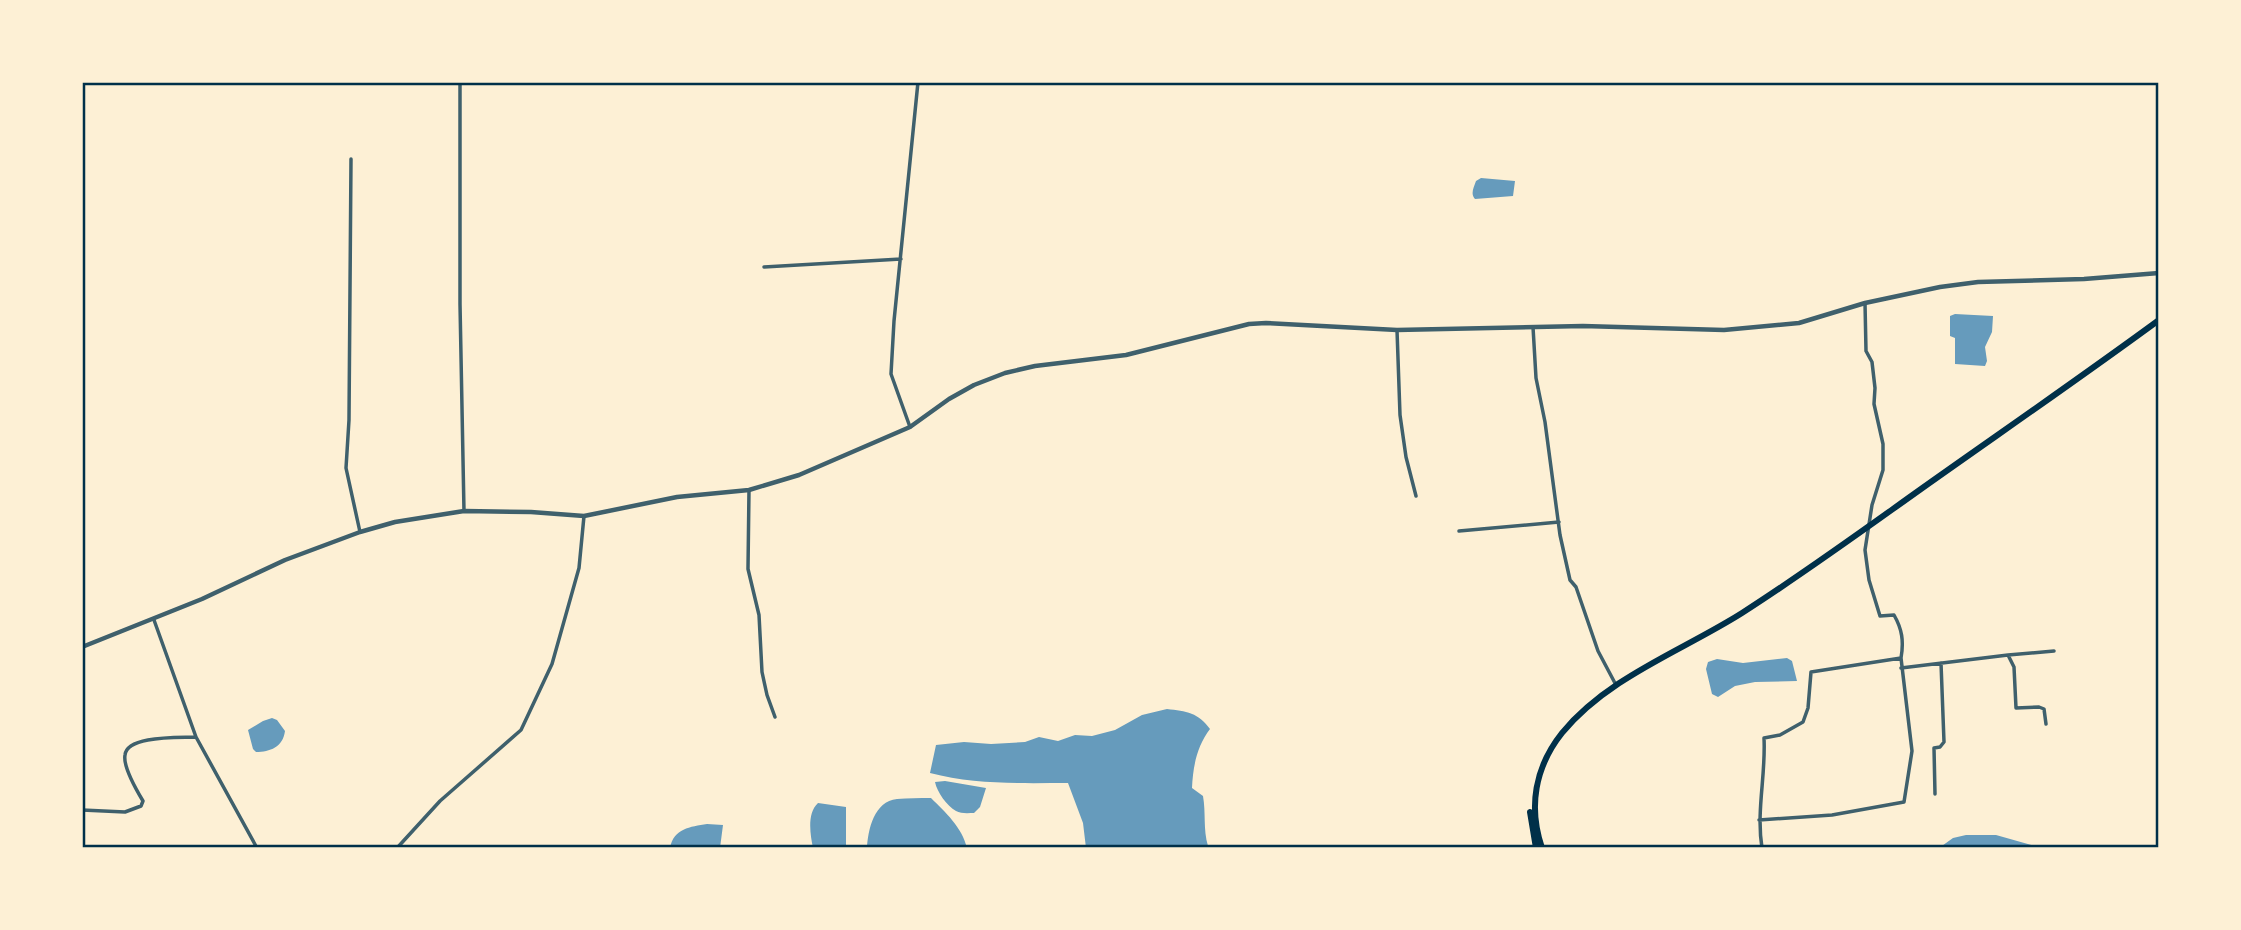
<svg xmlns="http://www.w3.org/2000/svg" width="2241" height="930" viewBox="0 0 2241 930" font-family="Figtree,sans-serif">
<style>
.water{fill:#669bbc}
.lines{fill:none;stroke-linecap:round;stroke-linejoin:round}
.minor{stroke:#3f606c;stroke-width:3.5}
.tertiary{stroke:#3f606c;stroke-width:4.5}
.trunk{stroke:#003049;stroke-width:6}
.neatline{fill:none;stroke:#003049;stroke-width:2.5}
</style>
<rect width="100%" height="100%" fill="#fdf0d5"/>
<path class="water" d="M1481,178L1515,181L1513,196L1475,199C1470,194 1474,187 1476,181Z
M1955,314L1993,316L1992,332L1985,347L1987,361L1985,366L1955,364V338L1950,336V316Z
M1787,658L1792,661L1797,681L1755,682L1735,686L1718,697L1712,694L1706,669L1708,662L1717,659L1743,663Z
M1167,709C1186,711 1199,713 1210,729C1197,746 1193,766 1192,788L1203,796C1206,813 1203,829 1208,846L1204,848H1086L1083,823L1068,783C1022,783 975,785 930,773L936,745L964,742L991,744L1025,742L1039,737L1058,741L1075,735L1092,736L1115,730L1142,715Z
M272,718L277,720L285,731C283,747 270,752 256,752L253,749L248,730L263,721Z
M945,781L986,788L980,807L974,813C969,813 961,814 956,811C947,806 937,792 935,782Z
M931,798C945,812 962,827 967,848H867C868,830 874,801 897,799C908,798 919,798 931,798Z
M818,803L846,807V848H813C810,834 807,813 818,803Z
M707,824L723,825L720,848H670C674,828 690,827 707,824Z
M1966,835H1996L2042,848H1939L1953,838Z"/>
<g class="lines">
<path class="minor" d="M460,82V304L464,511
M351,159L349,420L346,468L360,532
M764,267L901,259
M1533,327L1536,378L1545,422L1560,535L1570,580L1576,587L1598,651L1616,685
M1397,330L1400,415L1406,457L1416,496
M910,427L891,374L894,321L918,82
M749,490L748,569L759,615L762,672L767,695L775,717
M1459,531L1559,522
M154,620L196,737L257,848
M2008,655L2054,651
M1901,668L2008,655L2014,667L2016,708L2039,707L2044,709L2046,724
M1935,794L1934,748L1940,747L1944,742L1941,663
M82,810L125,812L141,806L143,801C137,791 123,766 125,755C127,735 180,738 196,737
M1759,820L1832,815L1904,802L1912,751L1901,658
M397,848L440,801L521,730L552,664L579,568L584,516
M1762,848C1756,811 1766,775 1764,738L1780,735L1803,722L1808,708L1811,672L1901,658C1904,641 1902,629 1894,615L1880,616L1869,580L1865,550L1872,505L1883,470V444L1874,404L1875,388L1872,362L1866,351L1865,303"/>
<path class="tertiary" d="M82,647L202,599L285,560L360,532L395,522L464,511L531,512L584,516L677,497L749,490L799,475L910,427L949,399L974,385L1005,373L1035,366L1126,355L1249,324L1266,323L1397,330L1583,326L1724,330L1799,323L1865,303L1940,287L1978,282L2084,279L2159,273"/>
<path class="trunk" d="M1530,812L1536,848
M1542,848C1528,807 1535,767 1562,733C1608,677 1682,651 1742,613C1803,574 1862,531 1921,489C2000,433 2080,378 2159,320"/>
</g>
<rect width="2241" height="930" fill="none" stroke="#fdf0d5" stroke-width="168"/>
<rect x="84" y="84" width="2073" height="762" class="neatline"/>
</svg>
